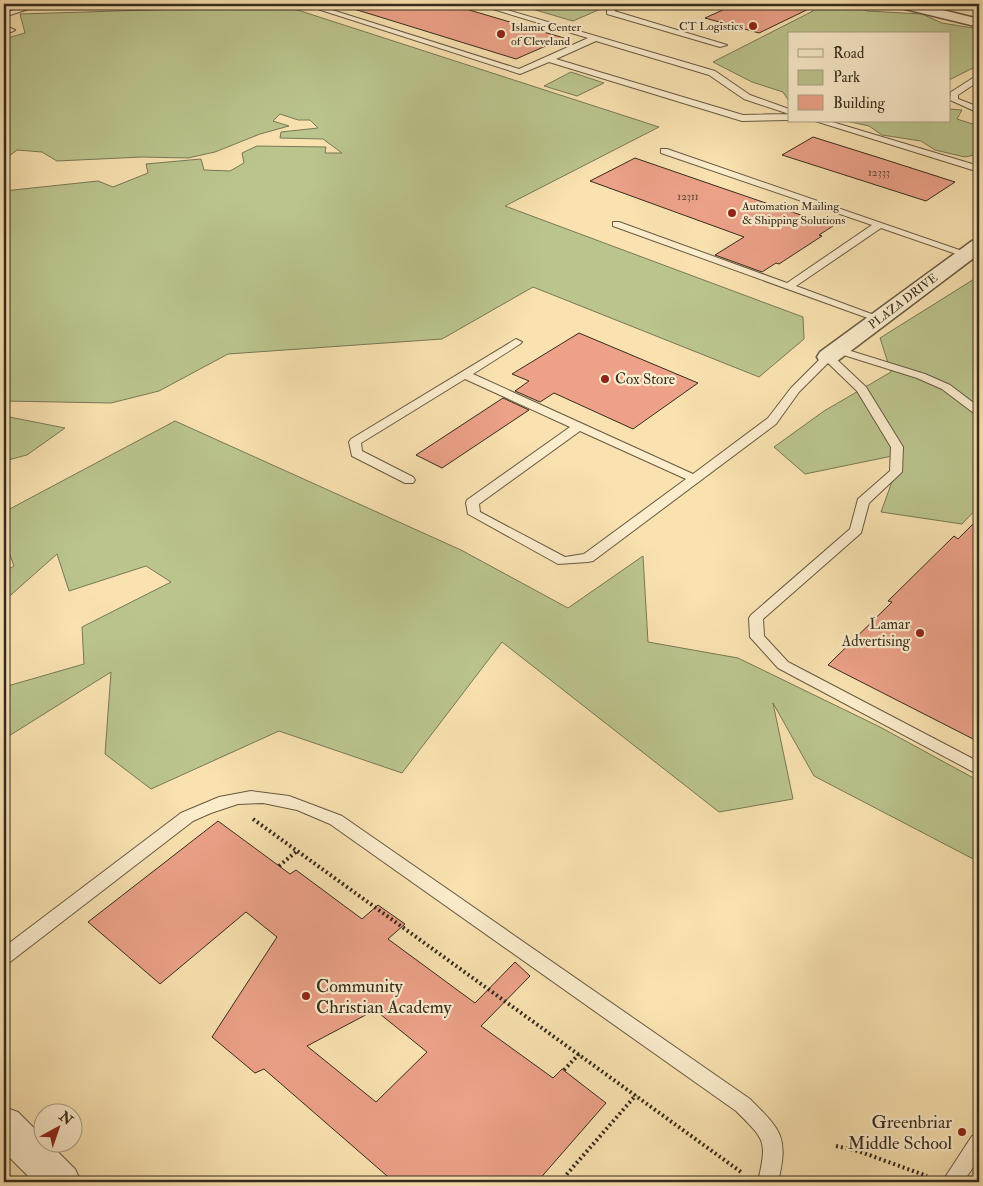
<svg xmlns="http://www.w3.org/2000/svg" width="983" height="1186" viewBox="0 0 983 1186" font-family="'IM FELL Double Pica',serif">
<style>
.green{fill:#bbc48d;stroke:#787856}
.building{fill:#eca188;stroke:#362b1e;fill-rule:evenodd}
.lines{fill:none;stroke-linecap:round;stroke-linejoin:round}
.service-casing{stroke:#675942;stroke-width:2}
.minor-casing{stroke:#675942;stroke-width:3}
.tertiary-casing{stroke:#675942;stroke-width:2}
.path{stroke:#362b1e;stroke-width:4;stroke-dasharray:2 3;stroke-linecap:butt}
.service{fill:#fbeccc;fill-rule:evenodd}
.minor{fill:#fbeccc;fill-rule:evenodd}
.tertiary{fill:#fbeccc;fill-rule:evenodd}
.poi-dot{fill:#8f2418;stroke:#fbeccc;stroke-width:2}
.labels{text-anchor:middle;stroke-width:4.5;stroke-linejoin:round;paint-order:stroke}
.far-number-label{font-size:11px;fill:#644838}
.far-poi-label{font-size:12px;fill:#362b1e;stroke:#fbeccc;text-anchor:start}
.far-street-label{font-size:12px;fill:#362b1e;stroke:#fbeccc}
.poi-label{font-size:15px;fill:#362b1e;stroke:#fbeccc;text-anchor:start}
.near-poi-label{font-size:18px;fill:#362b1e;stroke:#fbeccc;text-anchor:start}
</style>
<rect width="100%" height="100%" fill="#f9e2b0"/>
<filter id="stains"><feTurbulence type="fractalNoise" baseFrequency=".004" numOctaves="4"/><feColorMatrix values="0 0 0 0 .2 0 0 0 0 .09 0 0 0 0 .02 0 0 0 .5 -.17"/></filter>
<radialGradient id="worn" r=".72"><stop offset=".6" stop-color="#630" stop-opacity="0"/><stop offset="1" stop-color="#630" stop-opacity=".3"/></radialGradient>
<path class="green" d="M208,4H279L659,127L505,206L803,317L804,339L759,377L533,287L442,339L228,354L159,391L111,403L4,401V191L98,181L113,187L148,173L146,164L201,159L204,170L230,171L244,163L242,153L257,146L326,147L325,153H342L323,139L280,138L281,132L318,128L310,120H298L280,114L273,121L289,126L260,134L215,152L188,158L142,157L57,161L42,152L17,150L4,160V39L25,33L20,14L214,8Z
M515,4H612L573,21Z
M809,4H854L867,11L922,14L942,23L979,29V65L949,80V34H789V101L783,92L752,82L713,62L813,11Z
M571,72L604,83L577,96L544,86Z
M949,109L962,110L957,119L979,126V154L965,157L935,150L921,141L882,135L869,126L846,121H949Z
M979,276V506L962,524L881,512L902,454L805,474L774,447L824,411L891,372L880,338Z
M4,416L65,428L27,455L4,461Z
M175,421L461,550L568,608L643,556L648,642L738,658L880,727L979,781V862L814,776L773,703L793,799L719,812L502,642L402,773L279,731L151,789L105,754L111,672L4,739V687L84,664L82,627L171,582L146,566L69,591L57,554L4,601V572L14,566L7,547H4V512Z"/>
<path class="building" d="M355,4H449L564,38L516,59L354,9Z
M736,4H819L759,33L705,18Z
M813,137L880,158L955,182L926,201L782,155Z
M635,158L719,187L833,226L819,235L822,236L779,264L776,263L762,272L715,255L744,237L590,181Z
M579,333L698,383L633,429L554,393L540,402L515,391L529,381L512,374Z
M503,398L529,410L442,468L416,455Z
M979,518V742L828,665L892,602L888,601L954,536L958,539Z
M218,821L290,874L296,870L362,919L378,905L405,924L388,939L475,1003L515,962L530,976L481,1026L553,1078L562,1069L606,1103L537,1182H394L264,1069L255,1073L212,1037L277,937L246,912L160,984L88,922ZM375,1010L427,1052L376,1102L307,1046Z"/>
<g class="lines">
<defs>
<path id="service" d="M33,4H44L4,17V13Z
M302,4H313L519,69L588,38L476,4H487L715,71L750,95L789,109V120L742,121L549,62L520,74ZM596,41L709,75L744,99L789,114L743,115L556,59Z
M617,4H627L614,11L727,45L720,47L607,14V7Z
M4,25L15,30L11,32L4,30Z
M976,76H979V81L958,95V99L979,107V113L950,100L951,92Z
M815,121H829L979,166V172Z
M661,149H667L971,254L962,256L881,228L796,286L885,319L884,321H876L613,226V222H619L787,283L872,225L661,153Z
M516,339L522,342L520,344L473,374L693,474L768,418L791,388L824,355H832L866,387L903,447L902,472L869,503L861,533L763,619L764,636L788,662L979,762V775L778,668L750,637L749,618L751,615L850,529L858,499L890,471L891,447L857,391L828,363L799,392L776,424L593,561L588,562L558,564L468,514L466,503L467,500L570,427L465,379L361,443L362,451L413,477L415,480L413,483H405L352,456L349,442L351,439ZM580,431L686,479L584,554L565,557L480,512L479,504Z
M838,347L925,374L950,385L979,407V415L975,414L942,389L917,378L834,352L832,350Z
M251,791L289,796L342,816L750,1099C781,1130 789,1137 778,1182H758C767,1140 766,1141 736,1111L330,824L297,810L263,803L238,804L211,813L193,821L10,962L4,964V947L181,813L219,797Z
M979,1133V1159L963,1182H942L972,1136Z"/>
<path id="minor" d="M895,4H918L979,19V27L897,7Z
M979,239V254L836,362L828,363L820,362L817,357L820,352L972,241Z"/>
<path id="tertiary" d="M4,1107L18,1112L42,1136V1144H50L75,1169L81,1182H34L4,1152Z"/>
</defs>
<use href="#service" class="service-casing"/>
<use href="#minor" class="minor-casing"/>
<use href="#tertiary" class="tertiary-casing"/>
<path class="path" d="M253,819L741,1172
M279,866L297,851
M564,1070L579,1054
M836,1146L858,1151L927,1176
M560,1182L636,1095"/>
<use href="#service" class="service"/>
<use href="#minor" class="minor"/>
<use href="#tertiary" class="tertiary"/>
</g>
<g class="poi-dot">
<circle cx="753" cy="26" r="5"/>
<circle cx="501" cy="34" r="5"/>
<circle cx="732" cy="213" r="5"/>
<circle cx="605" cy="379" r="5"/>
<circle cx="920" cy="633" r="5"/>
<circle cx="306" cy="996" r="5"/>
<circle cx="962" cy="1132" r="5"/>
</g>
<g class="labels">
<g class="far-number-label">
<text x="879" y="176">12333</text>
<text x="688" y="200">12311</text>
</g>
<g class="far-poi-label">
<text x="743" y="30" text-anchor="end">CT Logistics</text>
<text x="511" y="31">Islamic Center<tspan x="511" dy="14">of Cleveland</tspan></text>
<text x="742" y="210">Automation Mailing<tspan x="742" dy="14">&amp; Shipping Solutions</tspan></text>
</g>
<g class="far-street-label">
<text transform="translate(903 301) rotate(-37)" y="4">PLAZA DRIVE</text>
</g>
<g class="poi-label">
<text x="615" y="384">Cox Store</text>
<text x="910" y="629" text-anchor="end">Lamar<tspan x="910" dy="17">Advertising</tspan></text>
</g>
<g class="near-poi-label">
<text x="316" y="992">Community<tspan x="316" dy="21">Christian Academy</tspan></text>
<text x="952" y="1128" text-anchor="end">Greenbriar<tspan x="952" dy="21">Middle School</tspan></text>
</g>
</g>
<rect width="983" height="1186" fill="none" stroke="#f9e2b0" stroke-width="20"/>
<rect x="5" y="5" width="973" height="1176" fill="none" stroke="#362b1e" stroke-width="2.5"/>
<rect x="10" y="10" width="963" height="1166" fill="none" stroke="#362b1e"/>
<rect x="788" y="32" width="162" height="90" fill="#fbeccc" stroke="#ac9f86"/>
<rect x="798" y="49" width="25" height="8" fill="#fbeccc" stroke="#ac9f86"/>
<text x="833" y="58" font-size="15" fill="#362b1e">Road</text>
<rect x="798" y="70" width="25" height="15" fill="#bbc48d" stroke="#ac9f86"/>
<text x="833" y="82" font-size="15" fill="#362b1e">Park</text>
<rect x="798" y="95" width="25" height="15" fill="#eca188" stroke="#ac9f86"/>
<text x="833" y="108" font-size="15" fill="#362b1e">Building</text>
<g transform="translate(58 1128) rotate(40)"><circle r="24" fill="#fbeccc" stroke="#ac9f86"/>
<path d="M0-4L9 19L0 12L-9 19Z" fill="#8f2418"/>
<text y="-8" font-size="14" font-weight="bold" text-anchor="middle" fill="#362b1e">N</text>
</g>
<rect width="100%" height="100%" filter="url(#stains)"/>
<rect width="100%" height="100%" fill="url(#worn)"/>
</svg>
